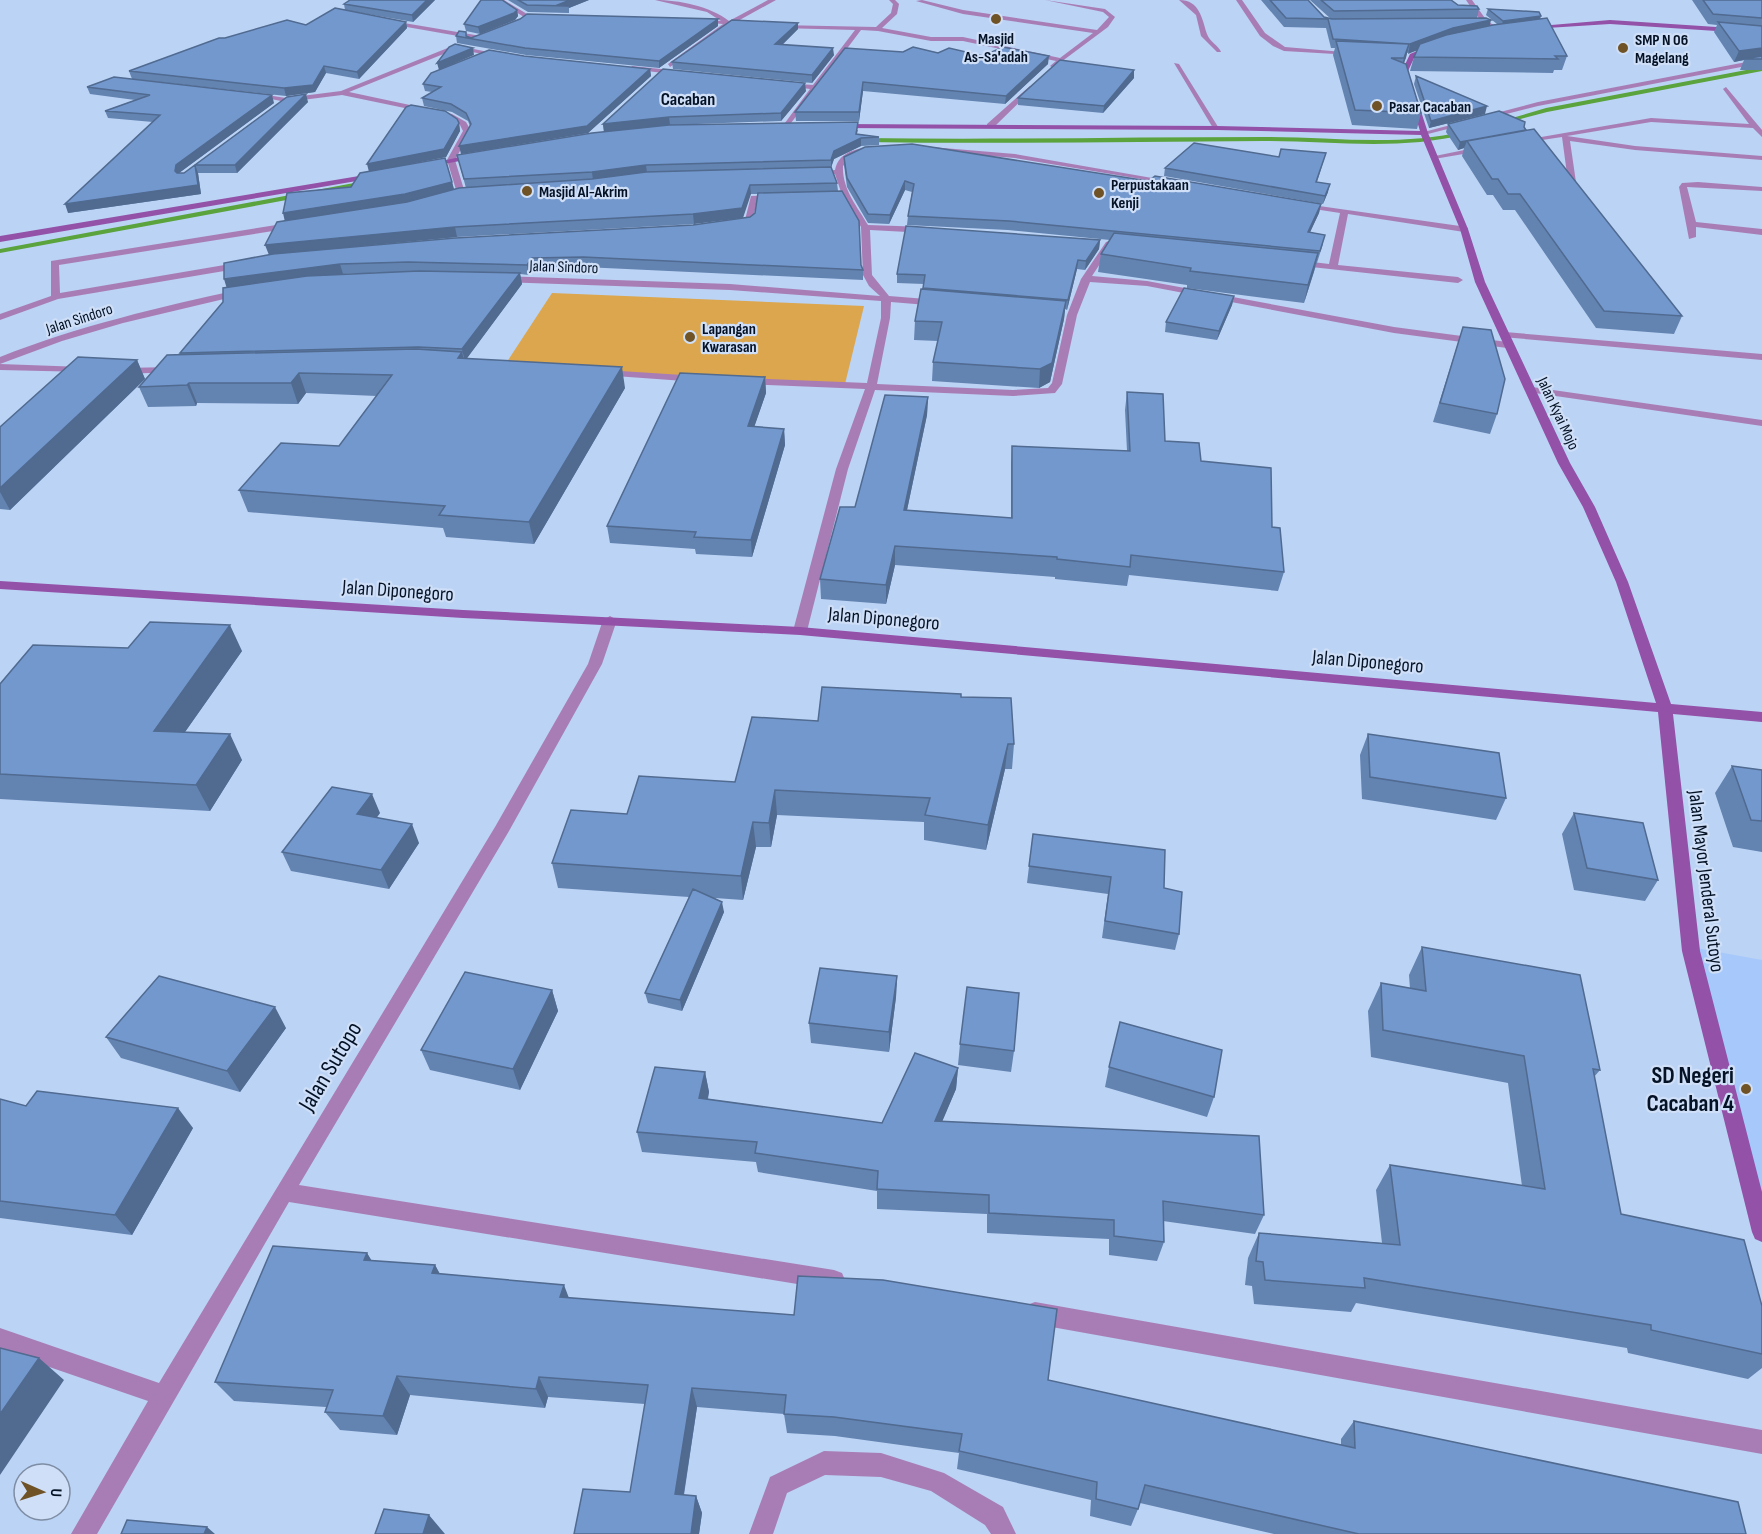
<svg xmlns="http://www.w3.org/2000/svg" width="1762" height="1534" viewBox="0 0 1762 1534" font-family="'Sofia Sans Condensed',sans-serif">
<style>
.built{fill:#a6c8fb}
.green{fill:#dba64d}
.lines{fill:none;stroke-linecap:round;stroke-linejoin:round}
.stream{fill:#5aa33d;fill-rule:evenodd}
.street{fill:#a87db6;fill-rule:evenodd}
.secondary{fill:#9351a7;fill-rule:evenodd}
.wall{fill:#6383b1;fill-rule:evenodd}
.shaded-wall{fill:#506a90}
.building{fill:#7398ce;stroke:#506a90;stroke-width:1.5}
.poi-dot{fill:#6f5326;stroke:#cfdff7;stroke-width:2}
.labels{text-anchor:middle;stroke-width:4.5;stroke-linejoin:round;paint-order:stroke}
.far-poi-label{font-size:16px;font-weight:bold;fill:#051225;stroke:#cfdff7;text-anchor:start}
.far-street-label{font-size:16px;fill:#051225;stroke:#cfdff7}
.far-quarter-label{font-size:18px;font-weight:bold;fill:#051225;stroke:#cfdff7}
.street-label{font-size:20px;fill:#051225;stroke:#cfdff7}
.near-street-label{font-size:24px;fill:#051225;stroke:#cfdff7}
.near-poi-label{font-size:24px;font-weight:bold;fill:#051225;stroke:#cfdff7;text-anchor:end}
</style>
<rect width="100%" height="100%" fill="#bbd3f5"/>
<path class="built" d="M1696,948L1762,960V1219Z"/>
<path class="green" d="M552,293L864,306L845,384L503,368Z"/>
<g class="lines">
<path class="stream" d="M1762,67V71L1547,112L1498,125L1495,123L1546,108Z
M1465,131L1467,134C1399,151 1332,141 1263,141C1129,142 996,144 862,142L859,140L862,138C997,140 1131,137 1266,137C1334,137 1399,147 1465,131Z
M370,180L374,182L373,184L0,253V249Z"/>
<path class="street" d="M497,0H504L527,14L546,17H524Z
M655,0C679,0 710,6 729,21L768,0H776L736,22L749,23V25H731L670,67L668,64L723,24L697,22L699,19L721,21L707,12Z
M889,0H895L899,4L897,14L882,28L931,37H963L1060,58L1093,33L963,14L916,1L922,0L963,10L1097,30L1109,17L1103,12L1045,0L1105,9L1115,17L1108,27L1053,68L1050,66L1056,61L963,41H931L878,31L861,30L788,127H782L810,89L787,86L785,83L813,85L855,30L780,28L778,25L876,27L891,13L893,4Z
M1179,0C1200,0 1202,19 1207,34C1209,41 1219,46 1221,52H1217L1201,36L1196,15Z
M1236,0H1242L1265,33L1285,47L1355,53L1352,55L1284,51L1273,46L1260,36Z
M1466,0H1472L1487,21L1502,30V32C1485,31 1475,13 1466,0Z
M386,20L481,36L484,38L481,40L384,23Z
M455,45L507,56L504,58L456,49L349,92L452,114L466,122L471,131L455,160L465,193L461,195L457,193L447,160L463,131L460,125L448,117L342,95L286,102L251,95L254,93L286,98L341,91Z
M1762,59V63L1538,106L1424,135L1420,133L1538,102Z
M1174,63L1179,64L1220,130L1213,128Z
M632,66L680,71L683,73L680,75L630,69Z
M1030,86L1035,87L993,128H987V124Z
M1726,87L1762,130V137L1753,128L1651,122L1567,136L1635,146L1762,156V160L1635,150L1570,141L1578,196L1574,198L1570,196L1562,137L1522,143L1518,141L1651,118L1749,124L1723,89Z
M877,146L880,150L853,155L843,166C842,189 857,206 868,225L926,227L930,230L926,233L870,230L872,275L889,296L939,300L944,303L939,306L891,302L890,318L877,384L1013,390L1048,388L1052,383L1067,315L1081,279L1106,242L1109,241L1113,244L1092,276L1147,281L1394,327L1507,342L1512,345L1507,348L1394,333L1147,286L1090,282L1077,315L1062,384L1055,393L1013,396L875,390L848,469L807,631L805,634H795L793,631L836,469L865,389L746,384L741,381L746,378L867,383L881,318V301L730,290L502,282L497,279L502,276L730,284L880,296L869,286L863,275L861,227L842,195L835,174L813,175L809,173L813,171L835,170C839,150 860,148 877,146Z
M1484,146L1487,150L1434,159L1430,157Z
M931,147L1015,154L1175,182L1171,184L1015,158L928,151V147Z
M1698,182L1762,187V191L1687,187L1696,222L1762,229V235L1696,227V237L1689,239L1679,187L1682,183Z
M777,195H780V199L757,200L752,224L735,227L731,224L745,220L751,196Z
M1298,203L1467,227L1468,229L1464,232L1348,214L1338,265L1458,277L1463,280L1458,283L1293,265L1292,263L1296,260L1329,264L1340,213L1301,207H1298Z
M295,222L298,223V227L59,265L60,293L242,262L246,265L242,268L58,299L0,320V314L51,296V261Z
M242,289L247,292L245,294L123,323L62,341L0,364L83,367L87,368V372L0,370V357C78,326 160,307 242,289Z
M1505,332L1762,354V360L1502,337L1500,335Z
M173,367L177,368V372L122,374L117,371L122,368Z
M605,370L698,376L703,379L698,382L601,375V371Z
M1532,387L1762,420V426L1528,392L1527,390Z
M610,616L617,620L602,664L509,831L299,1185L834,1270L842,1273L845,1280L842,1287L834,1290L289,1202L97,1534H71L148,1401L0,1350V1328L159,1383L495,827L588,664L603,620Z
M1035,1302L1762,1430V1454L1035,1324L1027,1321L1024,1313L1027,1305Z
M824,1451L881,1453L944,1473L1003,1507L1016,1534H991L985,1525L931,1491L881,1477L825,1475L787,1493L773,1534H749L770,1477Z"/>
<path class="secondary" d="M1610,20L1762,30V34L1610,24L1531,29L1528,27Z
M1432,45L1437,46L1415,56L1408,71L1428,133L1468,229L1485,282L1570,463L1595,507L1628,582L1671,704L1762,712V722L1673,714L1700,951L1762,1192V1242L1755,1239L1752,1232L1682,951L1658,712L800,635L463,618L0,589V581L463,610L800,627L1656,703L1616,582L1583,507L1558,463L1475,282L1460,229L1421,135L1217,130L839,128L835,126L839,124L1217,126L1420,131L1402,71L1410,54Z
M478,153H481V157L428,167L424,165Z
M377,173H380V177L0,242V236Z"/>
</g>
<path class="wall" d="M435,0L413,22L350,11L406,22L407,28L359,79L326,73L315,92L286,96L132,79L129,71L225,38L306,25L345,10L344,4Z
M508,0H589L569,8V13L528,12Z
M1261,0H1308L1324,17L1331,19L1310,0H1451L1458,5L1479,9L1477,18L1490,26L1497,24L1486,15L1488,9L1541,19L1567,56L1562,70H1554L1553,73L1410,71L1414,57L1418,50L1407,53L1404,63L1421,113L1417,129L1352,125L1333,55L1335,48H1331L1326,28L1284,27Z
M1692,0H1762V70H1740L1744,60L1734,62L1714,32L1717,25L1708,24Z
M517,10L518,16L515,20L480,34L466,31L464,24Z
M718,19V26L659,68L526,55L457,43L456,36L466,32L467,36L471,38Z
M798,23V29L782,45L834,55L812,83L673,69L672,62Z
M903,52L938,53L983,56L1048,64L1005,104L863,91L859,121H796L795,112Z
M474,55L452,64L524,56L650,69L651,76L588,133L461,154L470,126L468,121L452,112L424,106L422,98L432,92L425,91L423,84L439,70Z
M1416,76L1485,114L1429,128L1414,84Z
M1134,78L1103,113L1018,105V98Z
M87,87L274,103L179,173H184L287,97L308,102L237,173H198L201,194L68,213L153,122L108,118L105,111L135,100L90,94Z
M806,91L781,121L670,125L604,132L603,124Z
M459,123L460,131L446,157L389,168L452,182L454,189L466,188L457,155L858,130L857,134L879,137V145L861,146L834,159L831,167L837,183L838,191L861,265L863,270V280L584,267L534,268L529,275L520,274L522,284L466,359L625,388L534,544L446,537L443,528L248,512L239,490L339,446L377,396L306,393L298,404L197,403L196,406L148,407L139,387L180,354V353L223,302L227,287L270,255L285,221L351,187L369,172ZM751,194H758L755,213L750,217L693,225L315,250L457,237L694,224ZM396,272L337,275L343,274Z
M1448,124L1524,127L1526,130V131L1682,316L1674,334L1596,328L1515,210H1503L1493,195H1487L1462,156L1464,148L1458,150L1446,132Z
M1326,153L1317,182L1328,192L1323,204L1164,176L1165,168Z
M844,157L1148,181L1321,204L1319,213L1310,232L1323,244L1304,303L1187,288V285L1098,272L1101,254L1110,240L1008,230L907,225L908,216L912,192L905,190L889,224L868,223L847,187L844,165Z
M1100,240L1099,249L1085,270L1077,269L1067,310L1065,309L1064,319L1050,382L1039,388L932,381L933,362L938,341L914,340L915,321L924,284L897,283V274Z
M1234,296L1232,305L1217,340L1165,332L1166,322Z
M1463,327L1497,414L1490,434L1433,422Z
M137,360L145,379L10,510L0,509V427Z
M765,377L766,393L754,427L784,429L785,445L752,557L696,554L695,549L610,543L607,526Z
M1127,392L1165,441L1201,461L1272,527L1284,572L1278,591L1129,575L1127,586L1055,579V577L895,565L886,604L821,599L820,579L855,507L928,397L927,415L907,510L1011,518V465L1012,446L1127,451L1125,410Z
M242,651L185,732L242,760L210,811L0,799V684Z
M961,697L1014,744L1012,769H1005L986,850L924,840V822L777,815L771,847H756L743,900L715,898L724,912L682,1011L648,1003L645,993L689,897L558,888L552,863L627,814L735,782L818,721Z
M1368,734L1506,798L1496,820L1362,799L1360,755Z
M1732,766L1762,770V852L1733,847L1715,793Z
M380,813L377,817L419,843L389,889L291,871L282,852Z
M1574,813L1658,880L1645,901L1574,890L1562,834Z
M1033,834L1164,888L1179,934L1175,950L1102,938L1108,894L1027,883Z
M1422,947L1600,1070L1594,1077L1621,1214L1762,1306V1368L1748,1379L1628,1353L1627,1348L1356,1303L1351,1312L1254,1304L1252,1286L1245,1285L1248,1258L1259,1233L1382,1243L1376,1190L1390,1165L1522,1186L1508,1083L1371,1057L1368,1011L1381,983L1410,989L1409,975Z
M897,976L896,997L889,1052L811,1043L809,1023Z
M552,990L558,1011L520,1090L430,1070L421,1050Z
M286,1028L240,1092L121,1058L106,1037Z
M960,1044L1014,1051L1011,1072L958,1065Z
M1109,1067L1214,1097L1207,1117L1105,1087Z
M958,1068L956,1089L942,1121L1264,1215L1255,1234L1163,1221L1164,1242L1157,1261L1109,1255V1239L987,1233V1214L877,1209V1191L758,1172L756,1162L642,1152L637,1132L705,1072L709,1092L708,1099L882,1123Z
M0,1099L26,1106L193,1128L132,1235L0,1218Z
M367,1253L371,1261L435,1265L440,1274L568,1298L1048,1380L1341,1445V1439L1354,1421L1746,1534H1274L1140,1503L1138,1509L1131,1526L1090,1516L1091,1500L957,1469L959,1453L835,1436L787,1433L784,1414L697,1407L684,1495L696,1496L702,1513L699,1534H574L630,1492L645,1404L548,1397L545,1408L410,1395L397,1435L340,1430L325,1412L326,1407L234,1401L215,1382Z"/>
<path class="shaded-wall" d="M427,0H435L413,22L412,15Z
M570,0H589L569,8L568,6H555Z
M517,10L518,16L515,20L480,34L478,27Z
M1541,16L1539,23L1501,27L1503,21Z
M718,19V26L659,68V61Z
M1491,20L1489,29L1450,37L1408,54L1410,44L1453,28Z
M406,22L407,28L359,79L357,72Z
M798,23V29L776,51L775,44Z
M1409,44L1406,58L1400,72L1404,58Z
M473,48L474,55L439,70L437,63Z
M833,48L834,55L812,83V75Z
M1762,48V57L1744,59V60L1734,62L1739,51Z
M1049,56L1048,64L1005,104L1006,96Z
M324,66L326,73L315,92L286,96L284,88Z
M650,69L651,76L588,133L461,154L459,146Z
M1134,70V78L1103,113L1104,106Z
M863,82V91L859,121V112Z
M805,83L806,91L781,121V113Z
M306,94L308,102L237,173L235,165Z
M272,95L274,103L179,173L178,179L175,171L176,165Z
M1487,106L1485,114L1429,128L1431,121Z
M669,117L670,125L604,132L603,124Z
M858,122L856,140L861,138V146L834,159L831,168V160L834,151L856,134Z
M459,123L460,131L446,157L369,172L367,164Z
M1526,130L1523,137L1467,141L1464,148L1458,150L1460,142Z
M195,165L198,173L201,194L68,213L65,204L198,185Z
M646,165L647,173L593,180L592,172Z
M905,181V190L889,224L890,215Z
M452,182L454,190L408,203L285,222L283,213Z
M1330,184L1328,192L1323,204L1325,196Z
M750,185L751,194L743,218L694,224L693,214Z
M1321,204L1319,213L1306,241L1308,232Z
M455,227L457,237L269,255L265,245Z
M1100,240L1099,249L1085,270L1086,261Z
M1318,253L1314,271L1304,303L1308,285Z
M532,258L534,268L529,275L527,265Z
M1078,260L1077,269L1067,310L1068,300Z
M340,264L343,274L227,289L224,279Z
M520,273L522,284L465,361L462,349Z
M1234,296L1232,305L1217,340L1219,331Z
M1066,301L1064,319L1050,382L1039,388L1040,369Z
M462,352L467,373L458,358Z
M137,360L145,379L10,510L0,492V488Z
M622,367L625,388L534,544L529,522Z
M299,373L306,393L298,404L291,383Z
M765,377L766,393L749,442L748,426Z
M189,383L197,403L196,406L187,385Z
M928,397L927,415L903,529L904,510Z
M784,429L785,445L752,557L751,540Z
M895,546V565L886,604V585Z
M230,625L242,651L168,756L154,731Z
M230,734L242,760L210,811L196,785Z
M1008,744L1005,769L986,850L988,825Z
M775,790L777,815L771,847L769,823Z
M372,794L380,813L365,833L357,814Z
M753,822L756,847L743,900L741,876Z
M412,824L419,843L389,889L381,870Z
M722,902L724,912L682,1011L680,1000Z
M897,976L896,997L889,1052V1032Z
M552,990L558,1011L520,1090L513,1069Z
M275,1007L286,1028L240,1092L227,1071Z
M958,1068L956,1089L934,1141L935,1121Z
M705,1072L709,1092L703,1118L699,1098Z
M178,1108L193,1128L132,1235L115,1215Z
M367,1253L380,1274L364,1260Z
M435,1265L446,1286L432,1273Z
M564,1285L572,1306L560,1297Z
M39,1358L64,1380L0,1475V1414Z
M397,1376L410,1395L397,1435L383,1416Z
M539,1377L548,1397L545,1408L536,1389Z
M692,1388L697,1407L681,1512L675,1494Z
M696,1496L702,1513L699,1534H691Z
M429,1515L445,1534H423Z
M207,1527L215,1534H204Z"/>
<path class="building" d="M350,0H427L412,15L344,4Z
M481,0H502L517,10L514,13L478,27L464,24Z
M518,0H570L555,6H568L527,5Z
M1270,0H1308L1324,17L1332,19L1486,18L1491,20L1453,28L1410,44L1333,39L1328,19L1286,18Z
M1321,0H1451L1458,5L1477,6L1479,9L1334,11Z
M1703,0H1762V18L1713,14Z
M335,8L406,22L357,72L324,66L313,85L284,88L129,71L219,38H225L287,20L306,25Z
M1488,9L1539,12L1541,16L1503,21Z
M527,14L718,19L659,61L525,48L456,36L459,31L466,32V36L471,38L520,19Z
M1547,18L1567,56H1555L1558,59L1414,57L1420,44L1446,35L1493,25Z
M732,20L798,23L775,44L833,48L812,75L672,62Z
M1718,22L1762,26V48L1739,51Z
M1336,41L1409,44L1404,58H1391L1406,64L1421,113L1355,110Z
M455,44L473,48L437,63L449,47Z
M913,47L938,53L949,48L983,56L1003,47L1049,56L1006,96L863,82L859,112H795L845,48L903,52Z
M489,50L524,56L650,69L587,126L459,146L471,124L466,113L451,104L422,98L441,87L423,84L431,73Z
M1762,56V59H1744Z
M1060,60L1134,70L1104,106L1018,98Z
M663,69L805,83L781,113L669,117L603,124Z
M1416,76L1487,106L1431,121Z
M114,77L272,95L176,165L175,171L177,173H184L287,97L306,94L235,165H195L198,185L65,204L160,115L105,111L150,95L87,87Z
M411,105L445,111L457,119L459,123L444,149L367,164L406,107Z
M1499,111L1525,122L1524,127L1526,130L1460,142L1448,124Z
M858,122L856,134L879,137L861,138L834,151L831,160L646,165L592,172L464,179L457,155L592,133L669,125Z
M1534,129L1682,316L1604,311L1520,194H1508L1498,179H1492L1467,141Z
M1194,143L1279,157L1281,149L1326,153L1316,182L1330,184L1325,196L1165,168Z
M912,144L1148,181L1155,176L1321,204L1308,232L1325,235L1320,251L1009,221L908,216L914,184L905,181L890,215L868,214L847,178L844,157L865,147Z
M445,158L452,182L405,194L283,213L287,193L351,187L360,173Z
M831,167L837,183L750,185L742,208L693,214L455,227L265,245L277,222L407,202L459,188L592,179L646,172Z
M842,191L859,221L861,265L863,270L583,257L532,258L527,265L408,262L340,264L224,279V263L273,254L455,238L693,225L750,217L755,213L758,193Z
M906,226L1100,240L1086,261L1078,260L1068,300L923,288L925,275L897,274Z
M1114,233L1318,253L1308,285L1190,271L1191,268L1101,254Z
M419,271L520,273L462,349L418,347L180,353L223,302V288L307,276Z
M1184,288L1234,296L1219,331L1166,322Z
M921,289L1066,301L1052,363L1040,369L933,362L942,322L915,321Z
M1463,327L1491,330L1505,379L1497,414L1440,403Z
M416,349L462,352L458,358L622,367L529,522L439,515L445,506L239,490L281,443L339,446L392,375L299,373L291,383H189L187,385L139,387L167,355Z
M78,357L137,360L0,488V427Z
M680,373L765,377L748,426L784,429L751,540L694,537L696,532L607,526Z
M1127,392L1163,394L1165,441L1199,443L1201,461L1271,468L1272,527L1280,528L1284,572L1131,555L1130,567L1057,559V557L895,546L886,585L820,579L840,507H855L885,395L928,397L904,510L1012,518V446L1130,451Z
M150,622L230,625L154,731L230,734L196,785L0,774V684L33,645L128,648Z
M822,687L961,694V697L1011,698L1014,744H1008L988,825L925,815L930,798L775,790L769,823L753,822L741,876L552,863L571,810L627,814L639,776L735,782L752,717L818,721Z
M1368,734L1499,753L1506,798L1370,777Z
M1732,766L1762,770V821L1751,820Z
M332,787L372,794L357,814L412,824L381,870L282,852Z
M1574,813L1643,823L1658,880L1587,868Z
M1033,834L1165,850L1164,888L1182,892L1179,934L1105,921L1111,877L1029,866Z
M693,889L722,902L680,1000L645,993Z
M1422,947L1580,975L1600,1070L1593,1069L1621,1214L1744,1240L1762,1306V1354L1651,1330V1325L1364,1278L1365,1288L1265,1280L1263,1262L1256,1261L1259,1233L1400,1245L1390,1165L1545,1189L1524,1056L1383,1030L1381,983L1426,991Z
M820,968L897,976L889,1032L809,1023Z
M465,972L552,990L513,1069L421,1050Z
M159,976L275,1007L227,1071L106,1037Z
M967,987L1019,993L1014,1051L960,1044Z
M1120,1022L1222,1050L1214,1097L1109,1067Z
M915,1053L958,1068L935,1121L1259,1136L1264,1215L1163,1201L1164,1242L1114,1236V1220L989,1213V1195L877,1189L878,1171L755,1153L757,1142L637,1132L655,1067L705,1072L699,1098L882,1123Z
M37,1091L178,1108L115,1215L0,1201V1099L26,1106Z
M273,1246L367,1253L364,1260L435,1265L432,1273L564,1285L560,1297L794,1315L798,1276L883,1280L1057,1309L1048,1380L1355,1448L1354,1421L1738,1502L1746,1534H1359L1145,1485L1138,1509L1096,1499L1097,1482L959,1451L962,1434L834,1417L784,1414L786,1395L692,1388L675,1494L696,1496L691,1534H574L583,1489L630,1492L648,1385L539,1377L536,1389L397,1376L383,1416L325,1412L333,1390L215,1382Z
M0,1348L39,1358L0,1414Z
M384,1509L429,1515L423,1534H375Z
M127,1520L207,1527L204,1534H121Z"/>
<g class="poi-dot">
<circle cx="996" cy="19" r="6"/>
<circle cx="1623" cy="48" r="6"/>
<circle cx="1377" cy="106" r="6"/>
<circle cx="527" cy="191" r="6"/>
<circle cx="1099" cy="193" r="6"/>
<circle cx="690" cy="337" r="6"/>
<circle cx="1746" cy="1089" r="6"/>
</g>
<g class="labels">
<g class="far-poi-label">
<text x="996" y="44" text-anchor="middle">Masjid<tspan x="996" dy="18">As-Sa'adah</tspan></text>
<text x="1635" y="45">SMP N 06<tspan x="1635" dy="18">Magelang</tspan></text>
<text x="1389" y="112">Pasar Cacaban</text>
<text x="1111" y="190">Perpustakaan<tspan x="1111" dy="18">Kenji</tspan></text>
<text x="539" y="197">Masjid Al-Akrim</text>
<text x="702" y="334">Lapangan<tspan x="702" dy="18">Kwarasan</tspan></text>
</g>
<g class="far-street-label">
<text transform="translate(564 266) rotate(2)" y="6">Jalan Sindoro</text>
<text transform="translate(79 318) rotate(-18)" y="6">Jalan Sindoro</text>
<text transform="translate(1559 413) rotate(65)" y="6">Jalan Kyai Mojo</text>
</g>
<g class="far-quarter-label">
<text x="688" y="105">Cacaban</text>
</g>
<g class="street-label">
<text transform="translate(398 590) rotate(4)" y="7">Jalan Diponegoro</text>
<text transform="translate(884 618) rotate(5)" y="7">Jalan Diponegoro</text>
<text transform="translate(1368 661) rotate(5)" y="7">Jalan Diponegoro</text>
<text transform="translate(1707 881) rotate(83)" y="7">Jalan Mayor Jenderal Sutoyo</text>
</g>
<g class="near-street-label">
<text transform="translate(330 1066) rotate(-59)" y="8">Jalan Sutopo</text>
</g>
<g class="near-poi-label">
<text x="1734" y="1083">SD Negeri<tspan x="1734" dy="28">Cacaban 4</tspan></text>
</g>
</g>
<g transform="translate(42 1492) rotate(93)"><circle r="28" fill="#cfdff7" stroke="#7e8da3" stroke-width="1.5"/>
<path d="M0-4.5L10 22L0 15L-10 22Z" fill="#6f5326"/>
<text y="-9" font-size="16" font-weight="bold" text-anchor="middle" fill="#051225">U</text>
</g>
</svg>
